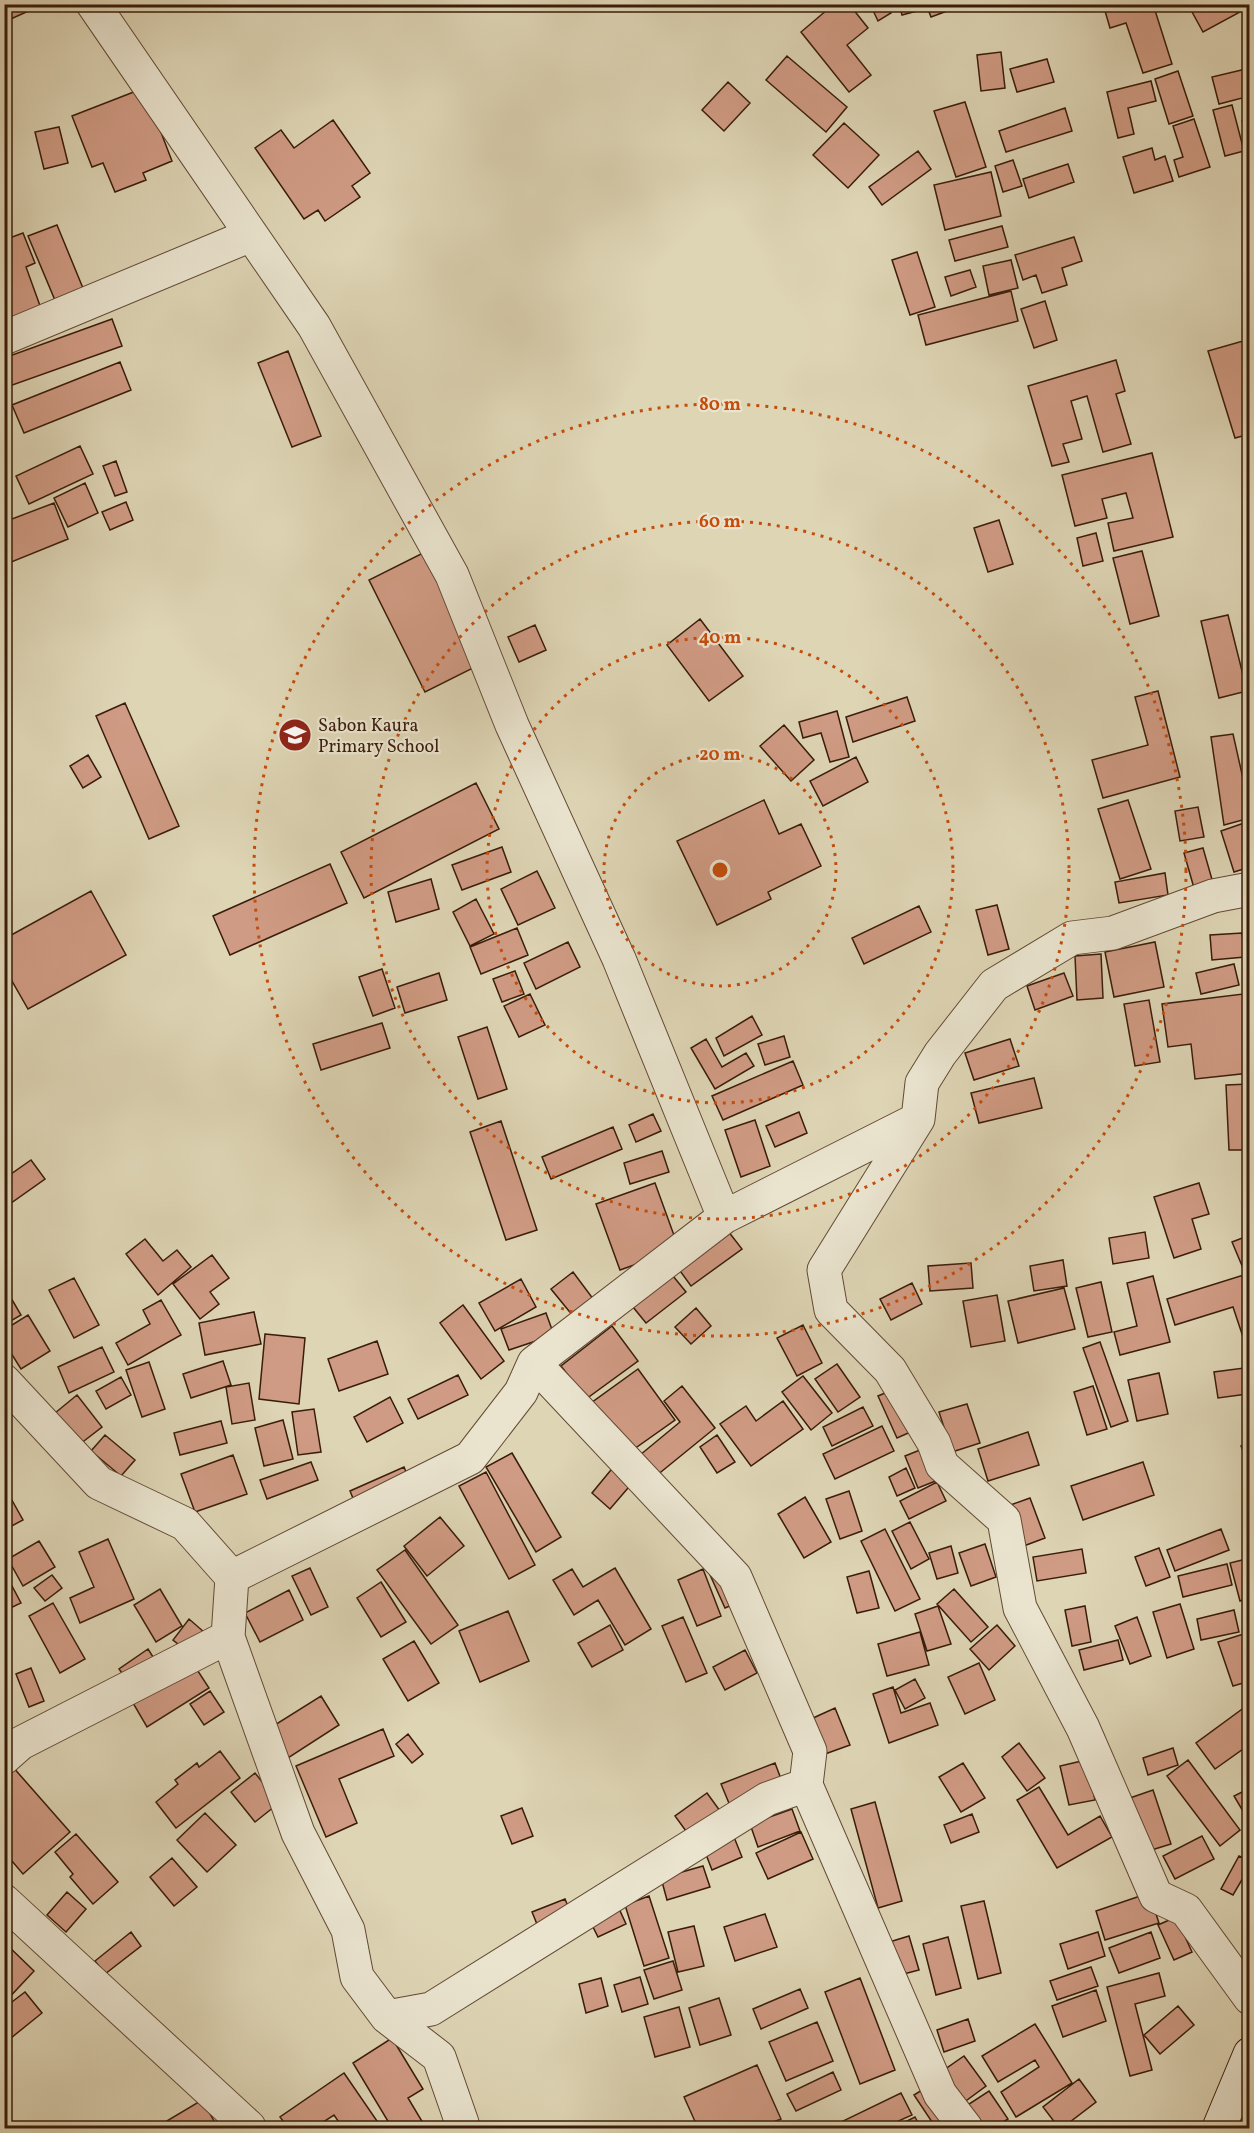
<svg xmlns="http://www.w3.org/2000/svg" width="1254" height="2133" viewBox="0 0 1254 2133" font-family="Vollkorn,serif">
<style>
.building{fill:#d09b84;stroke:#391c0a;stroke-width:1.5}
.lines{fill:none;stroke-linecap:round;stroke-linejoin:round}
.minor-casing{stroke:#624a35;stroke-width:35}
.secondary-casing{stroke:#391c0a;stroke-width:35}
.minor{stroke:#eae4cf;stroke-width:33}
.secondary{stroke:#eae4cf;stroke-width:33}
.ring{fill:none;stroke:#c54d0c;stroke-width:3;stroke-dasharray:3 6}
.labels{text-anchor:middle;stroke-width:4.5;stroke-linejoin:round;paint-order:stroke}
.poi-label{font-size:18px;fill:#391c0a;stroke:#eae4cf;text-anchor:start}
.centre{fill:#c54d0c;stroke:#eae4cf;stroke-width:3}
.ring-label{font-size:18px;text-anchor:middle;font-weight:bold;fill:#c54d0c;stroke:#eae4cf;stroke-width:4.5;stroke-linejoin:round;paint-order:stroke}
</style>
<rect width="100%" height="100%" fill="#ded5b5"/>
<filter id="stains"><feTurbulence type="fractalNoise" baseFrequency=".00333" numOctaves="4"/><feColorMatrix values="0 0 0 0 .2 0 0 0 0 .09 0 0 0 0 .02 0 0 0 .5 -.17"/></filter>
<radialGradient id="worn" r=".72"><stop offset=".6" stop-color="#630" stop-opacity="0"/><stop offset="1" stop-color="#630" stop-opacity=".3"/></radialGradient>
<path class="building" d="M4,4H44L4,22Z
M834,4H849L868,28L847,45L871,75L849,92L801,32Z
M870,4H886L891,13L878,21Z
M899,4H915L917,11L902,15Z
M926,4H966L931,17Z
M1103,4H1153L1172,64L1143,73L1126,23L1110,28Z
M1202,4H1236L1240,12L1203,32L1191,10Z
M1001,52L1005,88L981,91L977,55Z
M787,56L847,107L826,132L766,80Z
M1047,59L1054,82L1017,92L1010,69Z
M1250,68V96L1219,104L1212,77Z
M1178,71L1193,116L1169,124L1155,79Z
M1151,81L1156,101L1128,108L1134,134L1118,138L1107,92Z
M728,82L750,103L724,131L702,110Z
M144,88L172,161L143,173L146,180L115,192L103,163L92,167L72,116Z
M965,102L986,167L956,177L934,111Z
M1232,105L1244,151L1225,156L1213,110Z
M1065,108L1072,131L1006,152L999,131Z
M1250,118V138L1242,121Z
M1194,119L1210,167L1179,177L1174,160L1183,157L1173,126Z
M333,120L370,173L352,186L360,197L325,221L318,210L304,219L255,148L281,130L294,148Z
M844,123L879,155L848,188L813,155Z
M59,127L68,163L44,169L35,132Z
M1152,148L1155,160L1165,156L1173,181L1134,193L1123,157Z
M918,151L931,169L882,205L869,187Z
M1013,160L1022,186L1003,192L995,166Z
M1068,164L1074,182L1029,198L1023,179Z
M991,172L1001,216L945,230L934,185Z
M57,225L85,293L57,305L28,236Z
M1002,226L1008,247L955,261L949,240Z
M23,233L35,263L26,267L43,314L4,325V240Z
M1074,237L1082,261L1062,268L1067,285L1042,293L1036,275L1023,280L1015,255Z
M917,252L935,307L910,315L892,260Z
M1011,260L1018,288L989,295L983,266Z
M970,270L976,287L951,296L945,277Z
M1011,291L1018,321L926,345L918,315Z
M1045,301L1057,340L1034,348L1021,309Z
M112,319L122,346L4,388V358Z
M1250,339V434L1235,438L1208,351Z
M288,351L321,436L292,447L258,363Z
M1116,360L1125,391L1116,394L1131,444L1103,452L1087,396L1071,401L1082,439L1063,444L1069,462L1052,466L1028,386Z
M120,362L131,390L24,433L12,405Z
M80,446L93,474L29,504L16,476Z
M1152,453L1173,537L1114,551L1108,523L1133,518L1126,493L1102,499L1107,518L1075,526L1062,475Z
M116,461L127,492L115,496L103,466Z
M85,483L98,513L68,527L54,498Z
M126,502L133,520L110,530L102,512Z
M54,503L68,539L4,565V522Z
M999,520L1013,564L988,572L974,528Z
M1096,533L1103,561L1083,566L1077,538Z
M1142,551L1159,616L1130,624L1113,558Z
M423,553L479,665L425,692L369,580Z
M1228,615L1247,691L1219,698L1201,621Z
M700,619L743,676L709,701L667,645Z
M535,625L546,650L519,662L508,637Z
M1158,691L1180,777L1103,798L1092,760L1148,745L1135,697Z
M907,697L915,721L853,742L846,717Z
M125,703L179,826L149,839L96,716Z
M837,711L849,757L830,762L821,733L803,738L799,722Z
M784,725L814,760L791,781L760,746Z
M1233,734L1244,783L1250,781V818L1224,825L1211,737Z
M88,755L101,777L83,788L70,766Z
M856,757L868,782L823,806L810,781Z
M476,783L499,829L364,898L341,852Z
M764,800L779,834L801,824L821,866L768,892L771,899L717,925L677,841Z
M1128,800L1151,869L1120,879L1098,809Z
M1198,807L1204,837L1180,841L1175,811Z
M1247,822L1250,830V867L1234,872L1221,831Z
M502,847L511,872L462,890L452,865Z
M1203,848L1213,883L1194,888L1184,853Z
M330,864L347,903L230,955L213,916Z
M537,871L555,908L518,925L501,889Z
M1165,873L1168,895L1119,903L1115,882Z
M431,879L439,909L396,922L388,892Z
M91,891L126,955L28,1009L4,967V939Z
M476,899L494,934L470,946L453,912Z
M997,905L1009,949L988,955L976,910Z
M919,906L931,932L864,964L852,938Z
M517,928L528,955L481,974L470,947Z
M1242,933L1245,957L1212,960L1210,935Z
M568,942L580,967L536,989L524,963Z
M1155,942L1164,987L1114,997L1105,952Z
M1101,954L1103,998L1077,1000L1075,956Z
M1234,964L1239,985L1201,994L1196,973Z
M382,969L395,1008L373,1016L359,977Z
M515,971L524,994L502,1002L493,979Z
M439,973L447,1000L405,1013L397,987Z
M1064,973L1073,996L1035,1010L1027,986Z
M530,994L545,1025L519,1037L504,1006Z
M1243,994L1250,1044V1073L1195,1079L1191,1044L1168,1047L1162,1004Z
M1149,1000L1160,1062L1135,1066L1124,1004Z
M752,1016L762,1035L724,1056L716,1038Z
M382,1023L390,1048L321,1070L313,1044Z
M487,1027L507,1089L478,1099L458,1037Z
M784,1036L790,1057L765,1065L758,1044Z
M706,1039L722,1067L746,1053L754,1066L715,1089L691,1048Z
M1010,1039L1019,1066L974,1080L965,1053Z
M793,1061L803,1085L723,1120L712,1096Z
M1034,1078L1042,1108L979,1123L971,1093Z
M1250,1084V1150H1229L1226,1085Z
M799,1112L807,1133L775,1147L766,1126Z
M653,1114L661,1131L636,1142L629,1125Z
M755,1120L770,1166L741,1177L725,1130Z
M501,1121L537,1230L506,1240L470,1132Z
M613,1127L622,1149L551,1179L542,1157Z
M662,1151L669,1172L630,1184L624,1163Z
M31,1160L45,1179L4,1208V1179Z
M655,1183L679,1249L620,1270L596,1204Z
M1199,1183L1209,1214L1192,1219L1201,1249L1174,1258L1154,1197Z
M728,1231L742,1249L691,1286L678,1268Z
M1145,1232L1149,1258L1113,1264L1109,1238Z
M1250,1235V1266L1243,1268L1232,1242Z
M145,1239L163,1261L177,1250L191,1267L158,1295L126,1254Z
M212,1255L229,1278L210,1292L219,1304L200,1319L173,1284Z
M1063,1260L1067,1286L1034,1291L1030,1266Z
M971,1263L973,1288L930,1291L928,1266Z
M573,1272L594,1300L573,1316L551,1289Z
M1250,1273V1358L1233,1307L1175,1325L1167,1299Z
M673,1276L686,1292L646,1323L633,1307Z
M1153,1276L1170,1342L1120,1355L1114,1332L1137,1326L1127,1283Z
M74,1278L99,1325L74,1338L49,1290Z
M521,1279L536,1307L495,1331L479,1303Z
M1101,1282L1112,1332L1088,1337L1076,1288Z
M912,1283L922,1304L891,1320L880,1299Z
M4,1286L21,1315L4,1325Z
M1064,1288L1075,1329L1018,1343L1008,1301Z
M997,1295L1005,1341L971,1347L963,1301Z
M161,1300L181,1335L128,1365L116,1343L150,1324L143,1310Z
M463,1305L504,1361L481,1379L440,1323Z
M696,1308L711,1326L691,1344L675,1327Z
M254,1312L261,1344L205,1355L199,1323Z
M546,1313L554,1335L509,1350L501,1329Z
M28,1315L50,1351L21,1369L4,1342V1330Z
M803,1325L822,1363L797,1376L777,1338Z
M612,1326L638,1361L586,1399L561,1366Z
M265,1334L305,1338L299,1404L259,1399Z
M377,1341L388,1374L339,1391L328,1359Z
M1100,1342L1128,1421L1111,1427L1083,1348Z
M102,1347L114,1372L69,1393L58,1367Z
M223,1361L231,1385L191,1398L183,1374Z
M149,1362L165,1409L142,1417L126,1370Z
M837,1364L860,1397L838,1412L815,1379Z
M1244,1368L1247,1394L1218,1398L1214,1372Z
M638,1369L675,1420L627,1454L591,1403Z
M1159,1373L1168,1414L1137,1421L1128,1380Z
M458,1375L468,1395L418,1419L408,1399Z
M803,1376L832,1413L811,1430L782,1392Z
M121,1377L131,1395L106,1409L96,1391Z
M249,1383L255,1420L232,1424L226,1387Z
M682,1386L715,1428L656,1476L640,1455L680,1422L664,1401Z
M1093,1386L1107,1429L1087,1435L1074,1392Z
M897,1388L915,1430L897,1438L878,1396Z
M77,1395L102,1427L80,1444L55,1413Z
M390,1397L403,1423L367,1442L354,1417Z
M783,1401L803,1429L751,1466L720,1424L746,1406L756,1421Z
M967,1404L980,1443L952,1452L939,1412Z
M863,1407L873,1426L832,1446L823,1427Z
M314,1409L321,1452L298,1455L292,1412Z
M283,1420L293,1459L264,1466L255,1428Z
M221,1421L227,1443L180,1455L174,1433Z
M882,1426L894,1451L835,1479L823,1454Z
M1028,1432L1039,1465L988,1481L978,1449Z
M105,1435L135,1460L121,1476L91,1451Z
M717,1435L735,1462L717,1473L700,1447Z
M1250,1443V1468L1241,1446Z
M930,1446L943,1478L918,1488L905,1456Z
M512,1453L561,1537L536,1552L486,1467Z
M233,1455L247,1494L195,1512L181,1474Z
M311,1462L318,1480L267,1499L260,1480Z
M1143,1462L1154,1495L1083,1520L1071,1486Z
M615,1465L634,1481L610,1509L592,1493Z
M404,1467L411,1484L357,1508L350,1491Z
M906,1468L915,1488L897,1496L889,1477Z
M486,1472L535,1565L509,1579L459,1486Z
M937,1482L946,1501L909,1519L900,1501Z
M4,1486L23,1520L4,1530Z
M849,1491L862,1531L840,1539L826,1499Z
M805,1497L831,1542L804,1558L778,1514Z
M1030,1498L1045,1538L1021,1547L1005,1507Z
M440,1517L464,1546L427,1576L404,1546Z
M910,1522L929,1559L911,1569L892,1531Z
M885,1529L920,1599L895,1611L861,1541Z
M1221,1529L1229,1550L1175,1571L1167,1550Z
M108,1539L134,1599L80,1623L70,1598L94,1587L79,1552Z
M39,1541L55,1567L23,1586L8,1559Z
M985,1544L996,1577L971,1586L959,1553Z
M951,1546L958,1573L937,1579L929,1553Z
M1159,1548L1170,1577L1146,1586L1135,1557Z
M1082,1549L1086,1573L1037,1581L1033,1557Z
M405,1550L458,1625L431,1644L377,1570Z
M1250,1558V1598L1240,1601L1230,1563Z
M1227,1564L1232,1585L1183,1597L1178,1576Z
M706,1566L737,1603L725,1608Z
M310,1568L328,1607L311,1615L292,1576Z
M615,1568L651,1629L625,1645L598,1600L574,1615L553,1580L572,1569L583,1587Z
M703,1569L721,1616L697,1626L678,1580Z
M4,1571L21,1603L4,1611Z
M869,1571L879,1608L857,1613L847,1577Z
M52,1575L62,1588L45,1601L34,1588Z
M381,1582L406,1622L381,1637L357,1598Z
M160,1589L182,1626L156,1642L134,1605Z
M954,1589L988,1627L971,1642L937,1604Z
M289,1590L303,1620L260,1642L245,1613Z
M53,1603L85,1659L60,1673L29,1616Z
M1180,1604L1194,1649L1167,1658L1153,1612Z
M938,1606L951,1644L927,1651L915,1614Z
M1085,1606L1091,1642L1072,1646L1065,1610Z
M1234,1610L1239,1632L1201,1640L1197,1619Z
M508,1611L529,1661L480,1682L459,1631Z
M683,1617L707,1673L686,1682L662,1626Z
M1137,1617L1151,1656L1130,1664L1115,1626Z
M189,1619L204,1632L188,1652L173,1640Z
M610,1625L623,1650L592,1667L578,1643Z
M997,1625L1015,1646L989,1670L970,1649Z
M920,1632L929,1665L887,1676L878,1644Z
M1250,1632V1681L1233,1686L1218,1642Z
M1118,1640L1123,1660L1084,1670L1079,1650Z
M414,1641L439,1683L408,1701L383,1659Z
M148,1649L155,1660L126,1679L119,1669Z
M745,1650L757,1673L725,1690L713,1667Z
M979,1663L995,1700L965,1714L948,1677Z
M194,1665L209,1688L147,1727L133,1703Z
M31,1668L44,1701L29,1707L16,1674Z
M915,1679L925,1698L905,1709L895,1690Z
M893,1687L901,1713L930,1703L938,1725L889,1743L873,1694Z
M210,1691L224,1712L204,1725L190,1704Z
M321,1696L339,1725L288,1758L270,1728Z
M1245,1707L1250,1713V1744L1215,1769L1196,1743Z
M835,1708L850,1745L825,1754L811,1719Z
M383,1729L394,1756L339,1779L357,1823L326,1837L296,1766Z
M408,1734L423,1754L412,1763L396,1744Z
M1019,1743L1045,1778L1027,1791L1002,1757Z
M1173,1748L1178,1765L1148,1775L1143,1758Z
M220,1751L240,1778L176,1828L156,1802L178,1784L175,1780L197,1763L199,1767Z
M1086,1760L1095,1800L1069,1805L1060,1766Z
M1188,1760L1240,1830L1220,1846L1167,1776Z
M775,1763L784,1787L731,1808L721,1784Z
M963,1763L985,1798L961,1812L939,1777Z
M12,1766L70,1832L23,1874L12,1861L4,1868V1839L11,1833L4,1826V1773Z
M255,1773L279,1803L255,1822L231,1792Z
M1039,1787L1068,1835L1100,1816L1112,1837L1057,1868L1017,1800Z
M1250,1788V1823L1234,1796Z
M1153,1790L1171,1844L1145,1852L1127,1799Z
M707,1793L723,1815L691,1838L675,1816Z
M875,1802L902,1901L878,1908L851,1809Z
M522,1808L533,1836L512,1844L501,1816Z
M792,1809L800,1831L758,1847L750,1824Z
M205,1813L236,1845L207,1872L177,1840Z
M972,1814L979,1832L951,1843L944,1825Z
M732,1832L742,1857L712,1870L702,1844Z
M801,1832L813,1859L768,1879L756,1853Z
M76,1834L118,1882L93,1904L70,1877L73,1874L55,1852Z
M1202,1836L1214,1859L1175,1879L1163,1856Z
M1239,1856L1250,1861V1866L1233,1895L1221,1889Z
M172,1858L197,1887L174,1906L150,1877Z
M703,1866L710,1887L667,1900L661,1878Z
M67,1892L86,1909L66,1932L47,1915Z
M1149,1893L1159,1923L1105,1940L1096,1911Z
M649,1896L669,1958L644,1966L625,1905Z
M565,1899L572,1916L539,1929L532,1912Z
M984,1901L1001,1973L978,1979L961,1906Z
M616,1902L626,1924L598,1937L587,1915Z
M765,1914L777,1947L735,1961L724,1927Z
M1176,1917L1192,1952L1174,1960L1158,1925Z
M694,1926L704,1966L678,1972L668,1932Z
M131,1932L141,1946L105,1974L95,1961Z
M1098,1932L1105,1956L1068,1969L1060,1944Z
M1151,1932L1160,1958L1119,1973L1109,1948Z
M909,1936L919,1970L896,1976L886,1943Z
M948,1937L961,1988L936,1995L923,1944Z
M4,1942L34,1971L4,2003Z
M673,1961L682,1990L654,1999L644,1970Z
M1091,1967L1098,1986L1057,2000L1050,1981Z
M1159,1973L1165,1996L1135,2004L1152,2070L1130,2076L1107,1987Z
M640,1977L648,2004L622,2012L614,1985Z
M601,1978L608,2006L586,2013L579,1984Z
M860,1978L895,2070L860,2084L825,1992Z
M800,1989L808,2008L761,2029L753,2009Z
M1096,1990L1106,2021L1063,2037L1052,2006Z
M25,1992L42,2013L6,2042L4,2008Z
M719,1998L731,2035L700,2045L689,2008Z
M1178,2006L1194,2025L1160,2054L1144,2035Z
M679,2007L690,2047L655,2057L644,2017Z
M968,2019L975,2041L944,2052L937,2030Z
M817,2022L833,2061L786,2081L769,2042Z
M1035,2024L1072,2083L1016,2117L1001,2092L1039,2067L1035,2060L998,2082L982,2056Z
M392,2038L423,2089L408,2098L426,2128H392L353,2063Z
M964,2056L986,2086L963,2103L941,2072Z
M757,2065L781,2119L758,2128H698L684,2097Z
M833,2072L841,2090L796,2111L787,2094Z
M344,2073L377,2121L366,2128H343L334,2115L314,2128H288L280,2117Z
M1079,2079L1096,2102L1062,2128H1059L1043,2107Z
M925,2088L946,2122L936,2128L914,2095Z
M989,2091L1008,2119L994,2128H976L963,2108Z
M901,2093L912,2115L883,2128H846L843,2121Z
M202,2100L218,2128H155Z
M915,2117L921,2128H893Z"/>
<g class="lines">
<defs>
<path id="minor" d="M93,4L314,326L452,575L512,725L619,959L724,1217
M4,338L251,235
M1250,889L1213,896L1113,933L1072,938L994,985L940,1054L922,1083L918,1119L824,1270L831,1310L890,1370L934,1443L942,1465L1004,1520L1020,1608L1083,1728L1156,1896L1186,1910L1250,1998
M534,1363L735,1577L810,1751L806,1785L940,2094L966,2128
M4,1381L99,1483L185,1524L232,1577
M4,1758L21,1743L228,1637
M4,1901L249,2127
M387,2017L431,2009L767,1799L806,1785
M459,2128L462,2123L439,2057L387,2017L357,1977L348,1930L298,1833L228,1637L232,1577L470,1458L521,1392L534,1363L724,1217L918,1119"/>
<path id="secondary" d="M1219,2128L1250,2054"/>
</defs>
<use href="#minor" class="minor-casing"/>
<use href="#secondary" class="secondary-casing"/>
<use href="#minor" class="minor"/>
<use href="#secondary" class="secondary"/>
</g>
<g class="ring">
<circle cx="720" cy="870" r="116"/>
<circle cx="720" cy="870" r="233"/>
<circle cx="720" cy="870" r="349"/>
<circle cx="720" cy="870" r="466"/>
</g>
<defs>
<symbol id="school-disc" viewBox="-11 -11 22 22"><circle r="9.5" fill="#8f2418" stroke="#eae4cf"/><path d="M0-5L7-2L0 1L-7-2ZM-4 1L0 2.5L4 1V4Q0 6-4 4Z" fill="#fff"/></symbol>
</defs>
<g fill-rule="evenodd">
<use href="#school-disc" x="276" y="716" width="38" height="38"/>
</g>
<g class="labels">
<g class="poi-label">
<text x="318" y="731">Sabon Kaura<tspan x="318" dy="21">Primary School</tspan></text>
</g>
</g>
<circle cx="720" cy="870" r="9" class="centre"/>
<g class="ring-label">
<text x="720" y="410">80 m</text>
<text x="720" y="527">60 m</text>
<text x="720" y="643">40 m</text>
<text x="720" y="760">20 m</text>
</g>
<rect width="1254" height="2133" fill="none" stroke="#ded5b5" stroke-width="24"/>
<rect x="6" y="6" width="1242" height="2121" fill="none" stroke="#391c0a" stroke-width="3"/>
<rect x="12" y="12" width="1230" height="2109" fill="none" stroke="#391c0a" stroke-width="1.5"/>
<rect width="100%" height="100%" filter="url(#stains)"/>
<rect width="100%" height="100%" fill="url(#worn)"/>
</svg>
